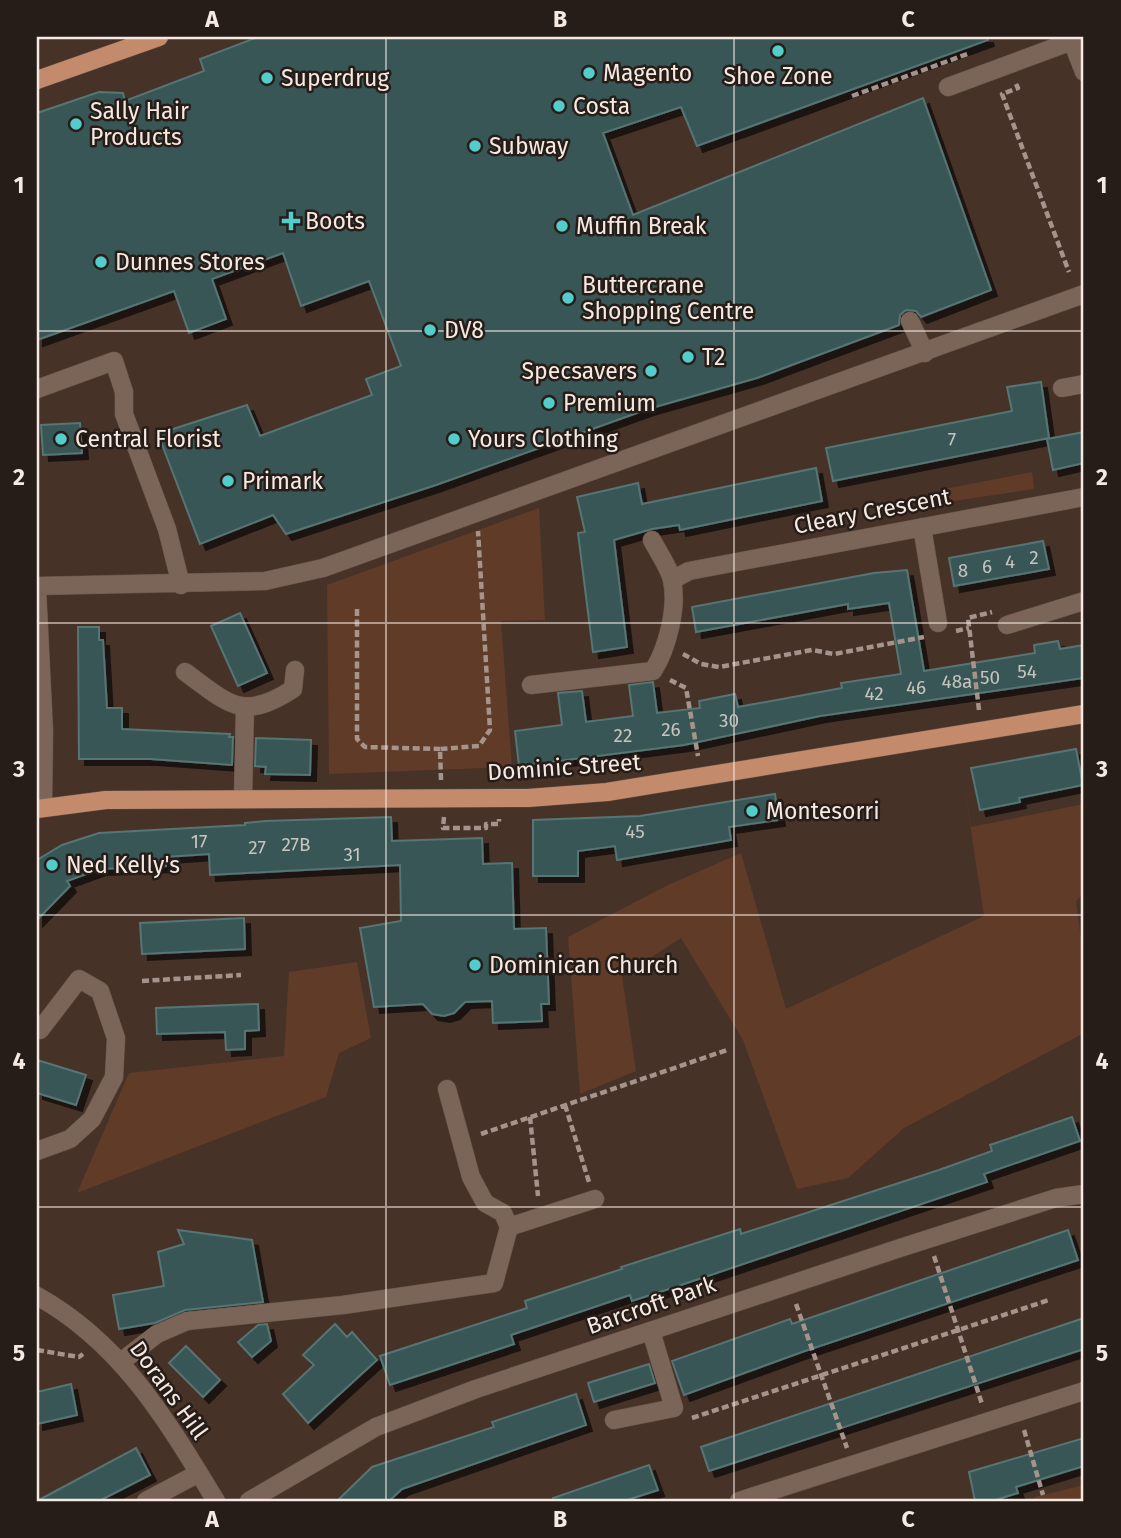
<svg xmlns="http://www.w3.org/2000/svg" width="1121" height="1538" viewBox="0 0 1121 1538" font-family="'Fira Sans',sans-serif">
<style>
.green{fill:#603b27}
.building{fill:#395655;stroke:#567474;stroke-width:2;filter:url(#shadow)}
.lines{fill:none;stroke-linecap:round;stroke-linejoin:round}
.minor-casing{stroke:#615047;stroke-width:19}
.major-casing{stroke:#615047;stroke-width:19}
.path{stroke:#a5948c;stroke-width:4.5;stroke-dasharray:7 3.5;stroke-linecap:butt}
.minor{stroke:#7b6458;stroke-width:18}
.major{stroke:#c48a6c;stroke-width:18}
.grid{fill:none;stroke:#f6e9e2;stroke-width:2;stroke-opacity:0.55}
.poi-dot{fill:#52cdcc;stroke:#261d18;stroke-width:2.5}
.labels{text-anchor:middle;stroke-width:5;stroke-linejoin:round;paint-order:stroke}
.number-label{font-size:19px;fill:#c7c4bf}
.poi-label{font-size:23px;fill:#f6e9e2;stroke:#261d18;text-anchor:start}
.street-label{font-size:23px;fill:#f6e9e2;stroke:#261d18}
.neatline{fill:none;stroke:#f6e9e2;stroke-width:2.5}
.grid-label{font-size:23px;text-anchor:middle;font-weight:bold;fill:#f6e9e2}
</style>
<defs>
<filter id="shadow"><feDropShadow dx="6" dy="6" stdDeviation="0" flood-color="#0009"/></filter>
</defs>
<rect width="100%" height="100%" fill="#473228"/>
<path class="green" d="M1032,472L1034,489L954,501L945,495L944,489Z
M539,508L545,620L501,621L512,767L329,774L327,585Z
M962,771L971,827L1084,804V894L1076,901L1084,962V1033L904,1128L848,1178L797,1189L743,1040L681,938L622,976L636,1071L580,1094L568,937L666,886L741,853L786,1009L984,916Z
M357,962L371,1038L339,1053L326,1097L77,1193L129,1073L284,1056L289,972Z
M1084,1485V1501H1029L1035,1497Z"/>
<path class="building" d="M258,37H987L988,40L697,146L681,107L603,133L633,215L923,98L991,290L921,317L916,311L906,310L900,315L899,325L757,378L648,409L436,485L286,534L273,515L200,544L158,434L247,405L260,436L372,395L366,379L401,366L369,281L301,306L283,253L212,279L226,319L189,333L174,291L37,340V113L99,92L123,93L125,101L204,71L200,59Z
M1041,382L1049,438L833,481L826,448L1012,411L1007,387Z
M80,423L82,453L43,455L41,425Z
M1084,432V463L1053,470L1047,439Z
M816,468L822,501L680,530L679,525L652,529L614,540L627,647L593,652L578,533L585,532L577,497L638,483L642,504Z
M1043,541L1049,569L954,586L949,558Z
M907,570L924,671L1035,653L1034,645L1058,641L1060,649L1084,645V678L820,716L684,745L519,766L515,731L562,725L558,693L582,691L586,722L633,716L629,685L653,682L657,713L700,708L699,701L735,694L738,707L842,688L841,683L901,674L889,603L848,609V604L696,632L692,607L874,573Z
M240,613L267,673L238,686L211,626Z
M78,627H99V640H103L107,708H122V729L230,734L229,737H233L232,765L151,759H79Z
M256,738L311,740L310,775L265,774L266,767L255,766Z
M1076,749L1083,785L1019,798L1020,802L980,810L971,768Z
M775,794L779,820L729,827L731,840L617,860L615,846L578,851V876H533V820L640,816Z
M391,817L392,841L482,838L483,864L512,863L514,929L546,928L549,1004H541L542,1021L493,1023L492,1001L465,1002L454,1013L444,1016L432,1014L423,1004L374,1007L360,928L401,921L400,865L210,875L209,854L166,857V866L100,869L67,881L70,886L37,920V860L62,845L99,833L245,825V823L266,821Z
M244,918L245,949L142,954L140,923Z
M258,1004L259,1030L245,1031V1049L226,1050L225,1032L157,1034L156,1008Z
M37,1060L86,1075L76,1105L37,1093Z
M1072,1117L1080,1141L984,1174L987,1182L681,1285L632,1301L630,1295L511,1335L514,1344L390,1385L380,1356L527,1308L525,1301L622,1269L621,1267L740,1229L741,1234L939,1170L992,1151L990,1145Z
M178,1230L252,1240L263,1302L185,1310L155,1323L119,1329L113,1295L164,1286L158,1252L184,1244Z
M1068,1230L1078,1260L802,1352L684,1395L672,1361L790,1319L792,1324Z
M1084,1318V1349L709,1471L701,1447Z
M267,1324L271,1341L252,1357L238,1342L258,1325Z
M335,1324L347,1337L352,1332L377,1360L308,1423L283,1394L314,1365L303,1355Z
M186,1346L220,1380L203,1397L169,1363Z
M649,1364L655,1383L594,1402L588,1383Z
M71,1384L77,1415L37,1424V1392Z
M576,1394L586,1425L402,1489L389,1501H337L372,1467L494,1427L492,1422Z
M1084,1438V1466L1016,1487L1018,1493L992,1501H975L969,1472Z
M136,1448L150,1475L99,1501H37Z
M649,1465L658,1490L624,1501H554L553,1498Z"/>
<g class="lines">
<defs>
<path id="minor" d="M948,87L1072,41L1084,72
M910,321L925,353
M1062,388L1084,384
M37,389L114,361L124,392V414L167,529L181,585
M922,527L938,623
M672,580L689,571L1084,497
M37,586L265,581L323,568L1084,294
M37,588L44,731L43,807
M1007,625L1084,601
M185,672C229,704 242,722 293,689L295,670
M531,685L653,671C667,649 678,608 672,580C669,567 658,552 652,540
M243,798L245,707
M37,1151L70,1139L92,1119L114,1077L116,1038L100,991L79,979L40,1030
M509,1227L595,1199
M37,1296C122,1343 167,1421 216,1501
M122,1361L157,1334L187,1321L343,1305L494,1283L509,1227L503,1213L485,1203L471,1177L447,1089
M614,1420L674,1408L651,1331
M146,1501L199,1473
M249,1501L376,1427L476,1389L900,1248L1056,1198L1084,1194
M739,1501L1084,1391"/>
<path id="major" d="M37,80L159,37
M37,809L106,800L528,798L607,792L1084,714"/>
</defs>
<use href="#minor" class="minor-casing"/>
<use href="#major" class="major-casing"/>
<path class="path" d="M1016,84L1018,88L1002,94L1069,272
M852,96L970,53
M357,609V739L365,747L440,749
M956,631L969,628
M683,654L701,664L719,667L812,650L834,654L924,637
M670,680L686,688L698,756
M979,710L968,618L992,612
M441,780L440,749L479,746L490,730L478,531
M444,817L443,828H486V824H499V819
M142,981L241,975
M565,1105L589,1182
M530,1117L538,1196
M481,1134L727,1050
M934,1256L982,1404
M796,1304L847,1448
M37,1350L79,1357L83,1354
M692,1418L1049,1300
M1024,1430L1043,1495"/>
<use href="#minor" class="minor"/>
<use href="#major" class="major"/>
</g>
<path class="grid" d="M386,37V1501M734,37V1501M37,331H1084M37,623H1084M37,915H1084M37,1207H1084"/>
<g class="poi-dot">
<circle cx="778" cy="51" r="7"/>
<circle cx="589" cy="73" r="7"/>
<circle cx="267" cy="78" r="7"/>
<circle cx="559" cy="106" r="7"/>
<circle cx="76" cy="124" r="7"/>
<circle cx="475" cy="146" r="7"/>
<path d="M287.5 210.5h7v7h7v7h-7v7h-7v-7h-7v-7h7z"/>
<circle cx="562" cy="226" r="7"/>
<circle cx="101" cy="262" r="7"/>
<circle cx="568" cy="298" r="7"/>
<circle cx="430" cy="330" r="7"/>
<circle cx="688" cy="357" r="7"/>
<circle cx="651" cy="371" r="7"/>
<circle cx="549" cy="403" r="7"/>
<circle cx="61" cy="439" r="7"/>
<circle cx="454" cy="439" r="7"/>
<circle cx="228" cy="481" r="7"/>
<circle cx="752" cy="811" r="7"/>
<circle cx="52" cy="865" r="7"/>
<circle cx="475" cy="965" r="7"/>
</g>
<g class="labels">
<g class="number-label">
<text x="952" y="446">7</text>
<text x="1034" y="564">2</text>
<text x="1010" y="568">4</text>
<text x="987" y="573">6</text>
<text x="963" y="577">8</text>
<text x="1027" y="678">54</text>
<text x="990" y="684">50</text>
<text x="957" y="688">48a</text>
<text x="916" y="694">46</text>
<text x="874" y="700">42</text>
<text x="729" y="727">30</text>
<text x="671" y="736">26</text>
<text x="623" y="742">22</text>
<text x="635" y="838">45</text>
<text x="199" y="848">17</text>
<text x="296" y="851">27B</text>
<text x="257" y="854">27</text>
<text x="352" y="861">31</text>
</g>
<g class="poi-label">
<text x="603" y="81">Magento</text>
<text x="778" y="84" text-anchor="middle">Shoe Zone</text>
<text x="281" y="86">Superdrug</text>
<text x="573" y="114">Costa</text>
<text x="90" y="119">Sally Hair<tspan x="90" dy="26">Products</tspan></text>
<text x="489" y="154">Subway</text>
<text x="305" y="229">Boots</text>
<text x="576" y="234">Muffin Break</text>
<text x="115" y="270">Dunnes Stores</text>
<text x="582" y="293">Buttercrane<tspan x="582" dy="26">Shopping Centre</tspan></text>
<text x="444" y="338">DV8</text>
<text x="702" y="365">T2</text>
<text x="637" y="379" text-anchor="end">Specsavers</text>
<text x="563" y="411">Premium</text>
<text x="75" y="447">Central Florist</text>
<text x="468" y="447">Yours Clothing</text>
<text x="242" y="489">Primark</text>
<text x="766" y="819">Montesorri</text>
<text x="66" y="873">Ned Kelly's</text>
<text x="489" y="973">Dominican Church</text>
</g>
<g class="street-label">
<text transform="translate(872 511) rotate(-11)" y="8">Cleary Crescent</text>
<text transform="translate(564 767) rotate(-4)" y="8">Dominic Street</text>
<text transform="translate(651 1305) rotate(-19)" y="8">Barcroft Park</text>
<text transform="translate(169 1390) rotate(54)" y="8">Dorans Hill</text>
</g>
</g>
<rect width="1121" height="1538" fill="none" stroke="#261d18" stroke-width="77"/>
<rect x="38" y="38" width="1044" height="1462" class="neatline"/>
<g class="grid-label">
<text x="212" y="27">A</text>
<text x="560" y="27">B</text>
<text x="908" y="27">C</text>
<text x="19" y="193">1</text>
<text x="1102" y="193">1</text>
<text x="19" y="485">2</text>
<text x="1102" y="485">2</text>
<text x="19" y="777">3</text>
<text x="1102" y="777">3</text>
<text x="19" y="1069">4</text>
<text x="1102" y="1069">4</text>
<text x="19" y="1361">5</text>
<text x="1102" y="1361">5</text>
<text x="212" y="1527">A</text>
<text x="560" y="1527">B</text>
<text x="908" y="1527">C</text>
</g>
</svg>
